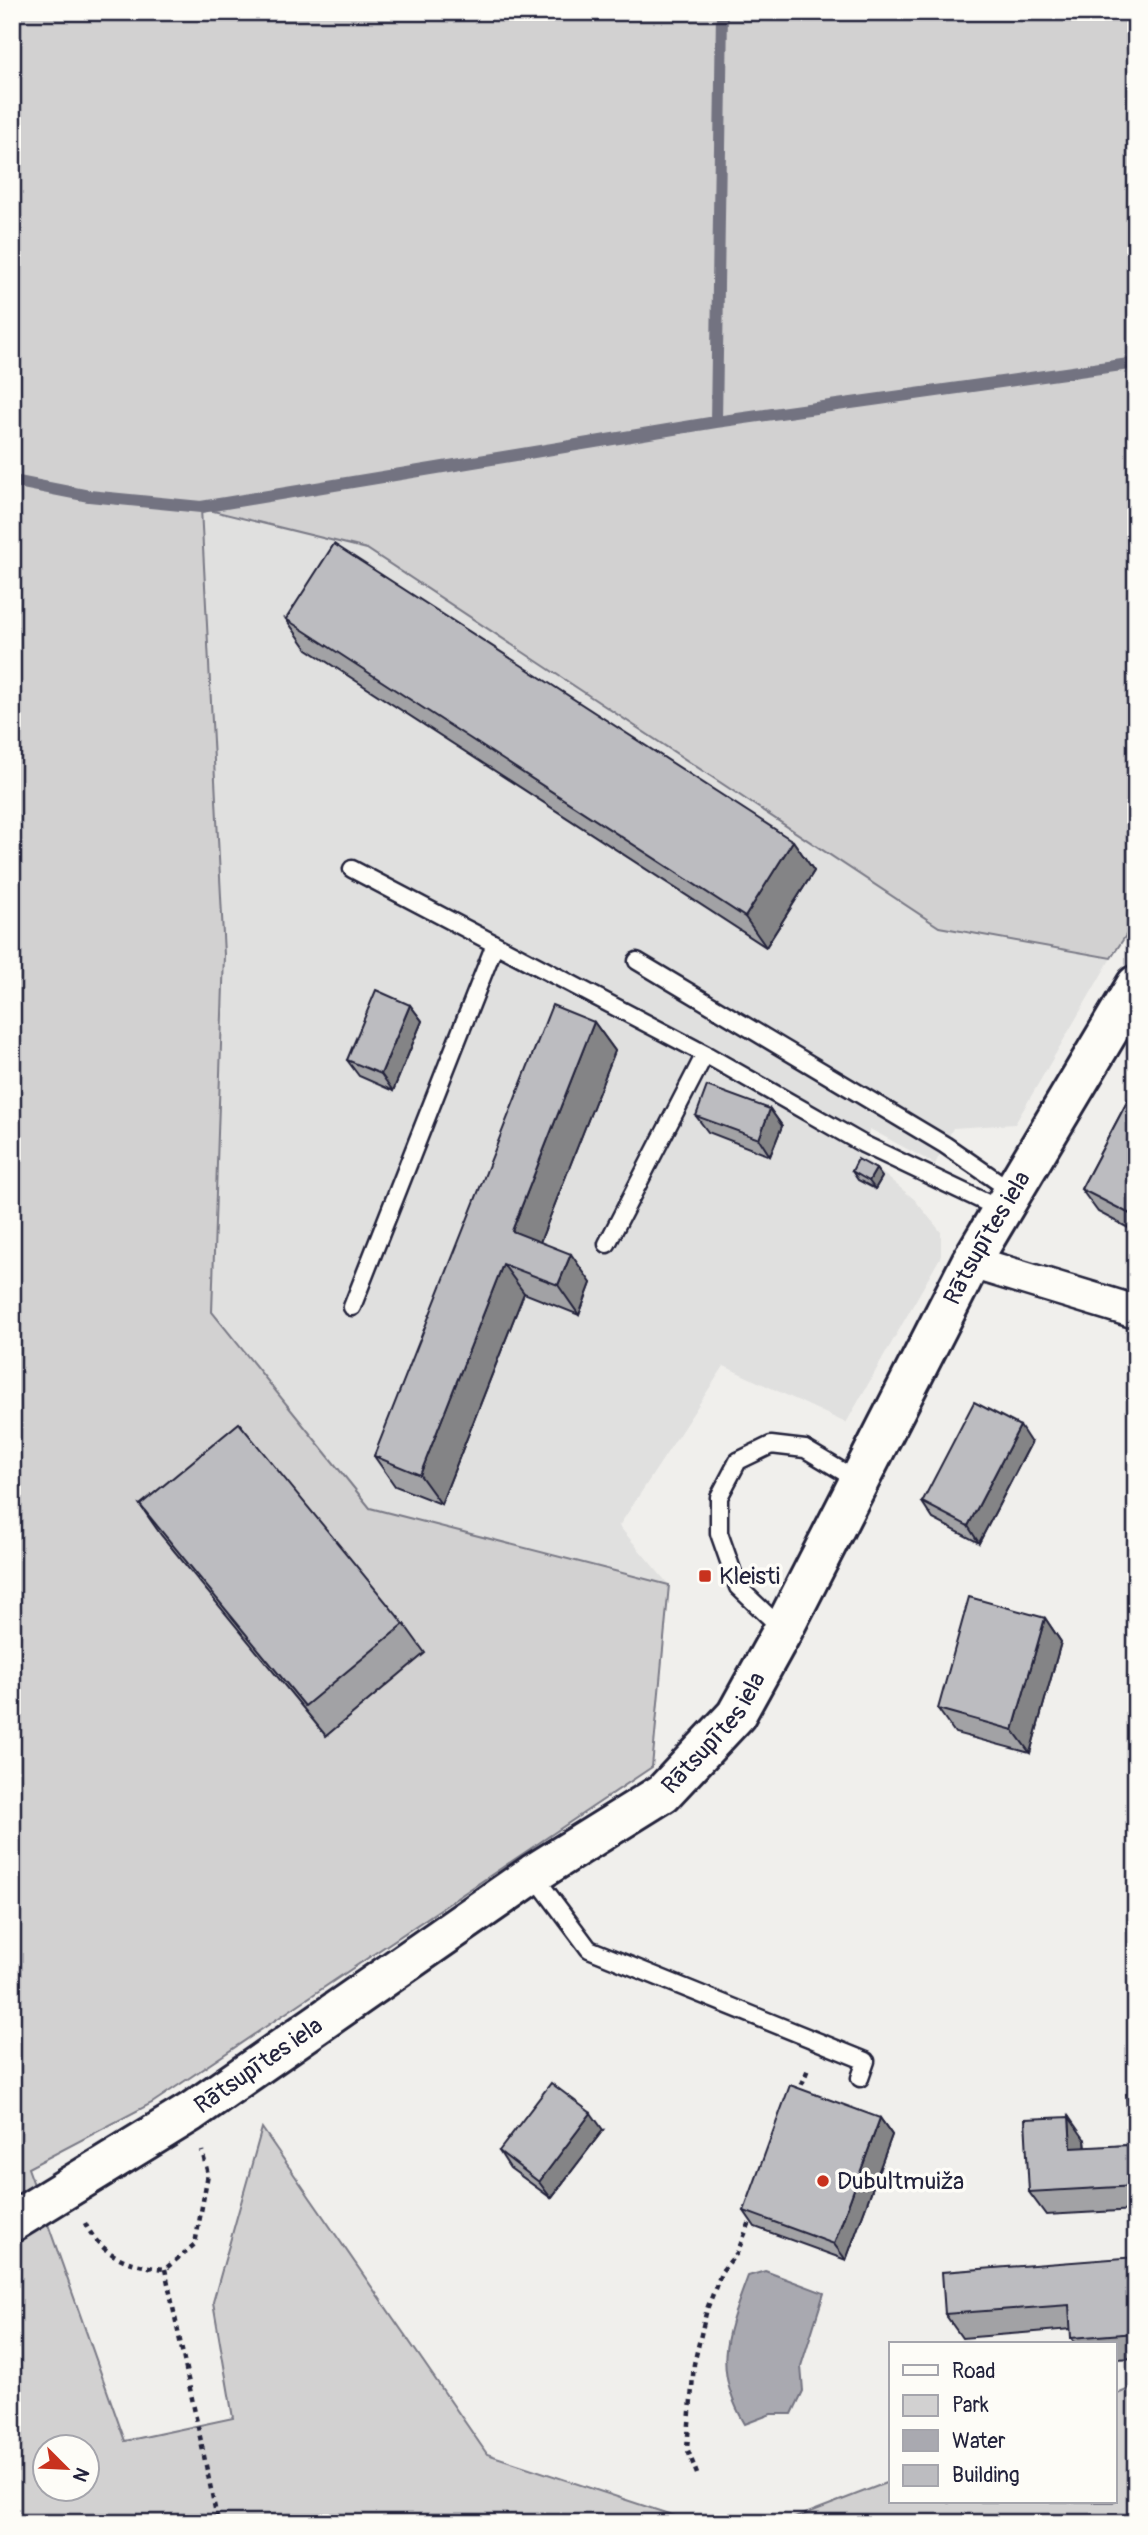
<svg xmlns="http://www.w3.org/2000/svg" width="1148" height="2535" viewBox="0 0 1148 2535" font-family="Pangolin,sans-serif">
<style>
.built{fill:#e0e0df}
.green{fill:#d2d1d1;stroke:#7a7a86;stroke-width:2;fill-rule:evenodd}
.water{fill:#a9a9b0;stroke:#737381;stroke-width:2}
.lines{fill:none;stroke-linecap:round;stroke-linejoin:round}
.stream{stroke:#737381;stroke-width:12}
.service-casing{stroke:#22223b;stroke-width:21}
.minor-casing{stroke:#22223b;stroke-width:37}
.tertiary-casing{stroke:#22223b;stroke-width:44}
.path{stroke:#22223b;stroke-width:4.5;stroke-dasharray:5 5;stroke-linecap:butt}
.service{stroke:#fdfcf7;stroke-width:16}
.minor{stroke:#fdfcf7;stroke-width:32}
.tertiary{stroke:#fdfcf7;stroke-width:38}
.wall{fill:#a2a2a5;stroke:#22223b;stroke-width:2}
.shaded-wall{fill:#848486;stroke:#22223b;stroke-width:2}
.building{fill:#bcbcc0;stroke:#22223b;stroke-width:2}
.poi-dot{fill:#c8321e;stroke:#fdfcf7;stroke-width:2.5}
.labels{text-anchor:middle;stroke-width:7;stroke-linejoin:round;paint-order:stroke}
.street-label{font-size:24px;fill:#22223b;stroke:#fdfcf7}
.poi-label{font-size:24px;fill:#22223b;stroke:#fdfcf7;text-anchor:start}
</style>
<rect width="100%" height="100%" fill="#f0efec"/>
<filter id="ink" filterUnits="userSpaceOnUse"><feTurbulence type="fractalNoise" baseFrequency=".0143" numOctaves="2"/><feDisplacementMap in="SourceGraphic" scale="14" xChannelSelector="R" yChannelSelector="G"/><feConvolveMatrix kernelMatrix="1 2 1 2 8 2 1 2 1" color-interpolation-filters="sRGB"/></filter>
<g filter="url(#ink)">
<path class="built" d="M201,507L367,549L939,927L1111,958L1015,1124L953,1128L935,1164L870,1129L859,1154L914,1199L941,1232V1256L846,1423L724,1366L619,1526L669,1585L370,1508L212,1312L224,955Z"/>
<path class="green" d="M12,12H1136V920L1111,958L939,927L367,549L201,508L224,955L212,1312L370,1508L669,1585L652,1767L152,2103L28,2168L125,2441L233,2418L213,2302L262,2128L487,2454L696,2523H12ZM46,2448H88V2490H46Z
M1136,2386V2523H782L891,2481V2502H1115V2395Z"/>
<path class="water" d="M765,2271L824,2293L801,2366L803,2391L792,2414H771L745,2424C711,2367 727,2334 748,2276Z"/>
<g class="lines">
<path class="stream" d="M716,422L722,12
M12,478L13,481L89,496L201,507L716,422L1136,363"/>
<defs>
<path id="service" d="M352,869L705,1054L863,1144L1002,1210
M637,961L945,1145L1013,1192
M607,1244L705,1054
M352,1307L495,944
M782,1629L738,1587L719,1533V1497L738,1461L771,1445L805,1449L857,1480
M533,1874L589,1949L866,2061L860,2078"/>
<path id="minor" d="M971,1262L1136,1312"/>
<g id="tertiary">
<path id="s1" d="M12,2222L191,2112L533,1874L663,1793L736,1715L783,1630L971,1262L1136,985"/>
</g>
</defs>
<use href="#service" class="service-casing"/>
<use href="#minor" class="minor-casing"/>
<use href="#tertiary" class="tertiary-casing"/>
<path class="path" d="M798,2094L808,2069
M85,2223C101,2256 130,2266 165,2269L195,2244L208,2174L202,2151
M165,2269L218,2523
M697,2474L687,2448L694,2364L707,2309L722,2271L737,2253L752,2217"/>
<use href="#service" class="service"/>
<use href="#minor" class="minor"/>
<use href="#tertiary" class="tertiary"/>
</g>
<path class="wall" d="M286,619L793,841L814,871L766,947L307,649Z
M410,1005L422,1021L393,1091L359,1076L347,1060Z
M594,1022L615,1051L540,1242L591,1283L579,1315L524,1293L441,1504L395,1486L374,1456Z
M1136,1085V1232L1098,1212L1081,1189Z
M770,1109L782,1126L770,1156L708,1132L696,1116Z
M876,1169L882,1177L875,1189L858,1180L852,1171Z
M1031,1443L979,1543L933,1519L922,1502Z
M140,1505L404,1624L425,1653L326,1736L161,1535Z
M1045,1618L1061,1642L1030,1753L955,1733L938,1709Z
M1136,2093V2210L1046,2215L1029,2192L1085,2140L1086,2148L1129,2145Z
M880,2118L892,2135L846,2260L755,2227L744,2211Z
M603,2130L551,2198L510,2168L499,2151Z
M1136,2257V2358L1115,2359V2344H1076L1071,2338V2329L962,2338L945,2314Z"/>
<path class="shaded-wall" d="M793,841L814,871L766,947L745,917Z
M410,1005L422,1021L393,1091L381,1074Z
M594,1022L615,1051L533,1260L512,1231Z
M770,1109L782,1126L770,1156L759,1139Z
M876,1169L882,1177L875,1189L869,1181Z
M571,1254L591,1283L579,1315L558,1285Z
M503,1264L524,1293L441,1504L420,1475Z
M1020,1426L1031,1443L979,1543L968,1526Z
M1045,1618L1061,1642L1030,1753L1013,1730Z
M591,2113L603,2130L551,2198L539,2182Z
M1069,2117L1085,2140L1087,2172L1071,2148Z
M880,2118L892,2135L846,2260L834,2244Z"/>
<path class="building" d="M334,544L793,841L745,917L286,619Z
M376,990L410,1005L381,1074L347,1060Z
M552,1005L594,1022L512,1231L571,1254L558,1285L503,1264L420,1475L374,1456Z
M1136,1085V1217L1081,1189Z
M707,1086L770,1109L759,1139L696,1116Z
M858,1159L876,1169L869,1181L852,1171Z
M974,1402L1020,1426L968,1526L922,1502Z
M239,1423L404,1624L305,1706L140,1505Z
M969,1597L1045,1618L1013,1730L938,1709Z
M551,2083L591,2113L539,2182L499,2151Z
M790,2085L880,2118L834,2244L744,2211Z
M1136,2093V2186L1029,2192L1025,2119L1069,2117L1071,2148L1129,2145L1126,2094Z
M1136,2257V2333L1071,2338L1069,2305L945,2314L942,2272Z"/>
</g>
<g class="poi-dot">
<rect x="698" y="1569" width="14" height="14" rx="3.5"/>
<circle cx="823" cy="2181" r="7"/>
</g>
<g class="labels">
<g class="street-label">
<text dy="8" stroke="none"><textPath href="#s1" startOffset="1426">Rātsupītes iela</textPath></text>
<text dy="8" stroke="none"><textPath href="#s1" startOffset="859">Rātsupītes iela</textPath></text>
<text dy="8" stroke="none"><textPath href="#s1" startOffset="292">Rātsupītes iela</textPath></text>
</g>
<g class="poi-label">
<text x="719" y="1584">Kleisti</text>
<text x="837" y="2189">Dubultmuiža</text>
</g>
</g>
<rect width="1148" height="2535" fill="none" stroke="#fdfcf7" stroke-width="42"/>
<rect x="21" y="21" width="1106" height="2493" fill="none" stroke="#22223b" stroke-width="2.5" filter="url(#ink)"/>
<rect x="889" y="2342" width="228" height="161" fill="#fdfcf7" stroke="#a5a5ac" stroke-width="2"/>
<rect x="903" y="2365" width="35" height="10" fill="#fdfcf7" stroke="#a5a5ac" stroke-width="2"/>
<text x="952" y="2378" font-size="21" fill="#22223b">Road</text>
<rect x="903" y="2395" width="35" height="21" fill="#d2d1d1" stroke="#a5a5ac" stroke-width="2"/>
<text x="952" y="2412" font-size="21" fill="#22223b">Park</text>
<rect x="903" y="2430" width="35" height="21" fill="#a9a9b0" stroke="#a5a5ac" stroke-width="2"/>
<text x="952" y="2448" font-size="21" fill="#22223b">Water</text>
<rect x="903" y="2465" width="35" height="21" fill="#bcbcc0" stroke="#a5a5ac" stroke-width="2"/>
<text x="952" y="2482" font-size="21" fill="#22223b">Building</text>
<g transform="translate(66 2468) rotate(114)"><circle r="33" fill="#fdfcf7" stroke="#a5a5ac" stroke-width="2"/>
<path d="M0-5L12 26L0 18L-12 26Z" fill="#c8321e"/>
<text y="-10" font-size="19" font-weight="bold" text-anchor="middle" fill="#22223b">N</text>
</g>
</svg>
